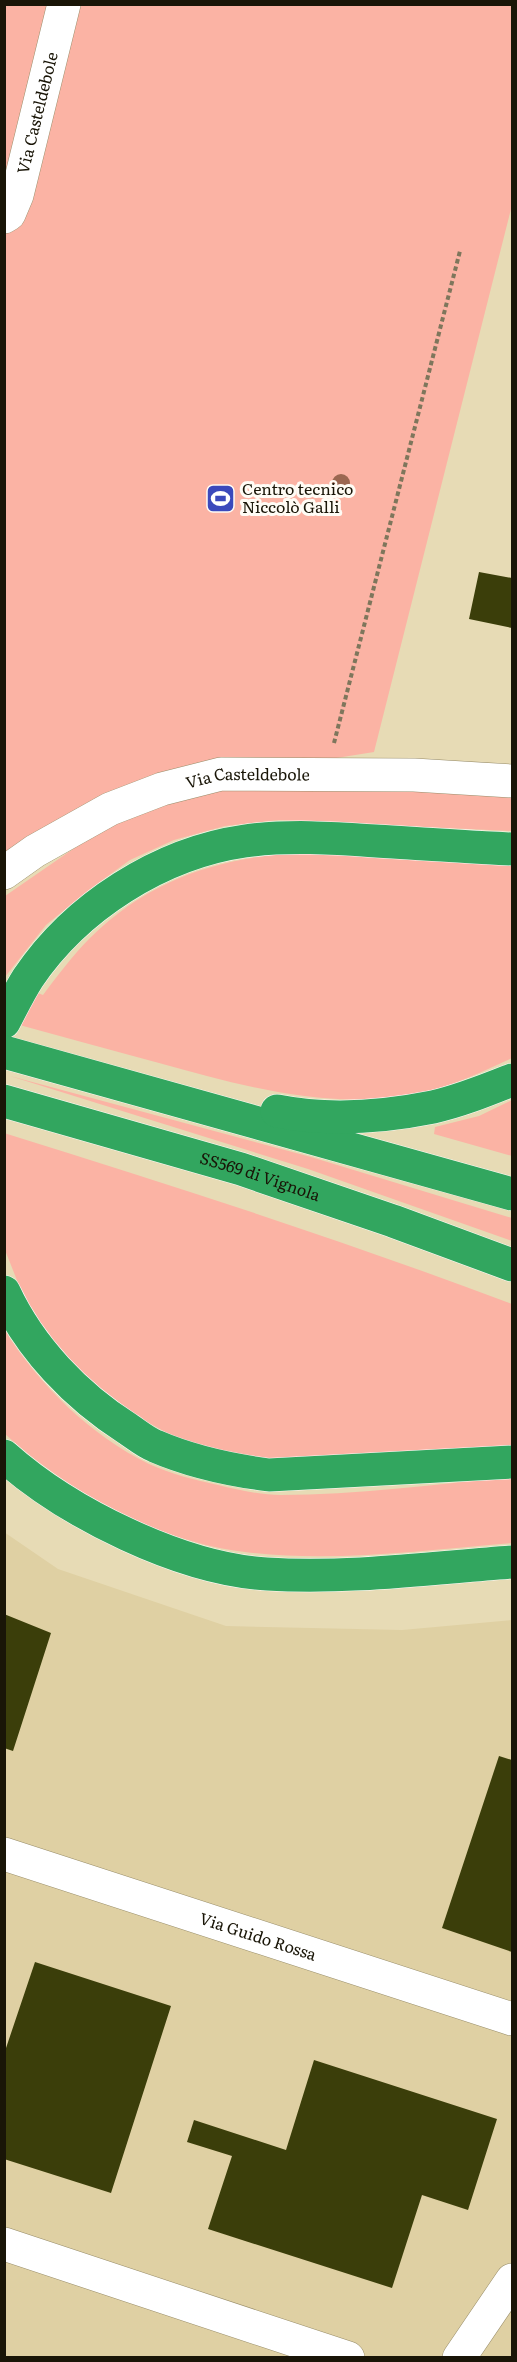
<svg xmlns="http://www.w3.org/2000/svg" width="517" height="2362" viewBox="0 0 517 2362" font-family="Literata,serif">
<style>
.built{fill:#dfd0a3}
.green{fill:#fbb3a4}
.building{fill:#3b3e0a}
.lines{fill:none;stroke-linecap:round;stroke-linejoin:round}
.minor-casing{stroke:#988d69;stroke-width:34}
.highway-casing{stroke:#fff;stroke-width:34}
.path{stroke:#7e765c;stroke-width:4;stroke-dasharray:4.5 3;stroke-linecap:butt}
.minor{stroke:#fff;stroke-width:33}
.highway{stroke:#32a65f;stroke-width:33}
.tree{fill:#9b6751}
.labels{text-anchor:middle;stroke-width:6;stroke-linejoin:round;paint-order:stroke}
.street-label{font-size:16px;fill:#191507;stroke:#fffcf5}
.poi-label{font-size:16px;fill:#191507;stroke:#fffcf5;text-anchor:start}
</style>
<rect width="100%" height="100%" fill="#e7dbb5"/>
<path class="built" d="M4,1532L58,1569L226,1626L402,1630L512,1620V2357H5Z"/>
<path class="green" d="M4,5H512V205L374,752L118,793L4,856Z
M270,785L512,794V831L279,820L225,826L174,840L130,860L90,889L46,925L5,977V896L105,827L171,800L223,788Z
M307,852L512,866V1058C484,1071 455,1085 423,1092C335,1113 243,1086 159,1063C107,1049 56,1035 5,1021L4,980L43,995C58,975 73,955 90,938C152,877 222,857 307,852Z
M10,1076L311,1157L512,1218V1241L308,1169Z
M512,1100V1156L434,1134L435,1127L479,1116Z
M4,1133C175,1186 345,1241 512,1304V1445L342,1458H250L178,1439L140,1418L79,1372L48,1336L24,1298L5,1250Z
M4,1329C39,1385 90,1435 149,1464C171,1474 195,1480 218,1485C238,1490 261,1495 281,1495C356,1495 437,1484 512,1477V1543C424,1550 333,1563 245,1552C158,1542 69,1492 5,1434Z"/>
<path class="building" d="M479,572L512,578V628L469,619Z
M4,1614L51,1633L13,1751L4,1748Z
M499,1756L512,1760V1952L442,1928Z
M35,1962L171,2006L111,2193L4,2159V2054Z
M314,2060L497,2119L468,2210L422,2195L392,2288L208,2229L232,2156L187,2142L194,2120L286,2150Z"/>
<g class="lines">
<defs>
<g id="minor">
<path id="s1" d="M4,217L9,214L17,195L64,4"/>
<path id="s2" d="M4,873L35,851L110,809L162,789L221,774L414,775L512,781"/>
<path id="s3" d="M4,1854L512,2019"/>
<path d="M4,2244L348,2358"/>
<path d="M459,2358L512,2280"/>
</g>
<g id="highway">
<path d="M4,1022C12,1007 19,992 28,978C76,907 160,853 245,841C288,835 333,838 376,841C422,844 467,847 512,849"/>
<path d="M4,1052L512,1194"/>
<path id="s4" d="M4,1101L241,1169L393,1221L512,1265"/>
<path d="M277,1111C327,1121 383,1117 433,1107C460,1101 487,1090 512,1080"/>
<path d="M4,1292C30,1348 76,1396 128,1429C137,1435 145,1442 155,1446C192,1462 230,1470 269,1475L512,1462"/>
<path d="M4,1456C68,1513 181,1569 267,1574C348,1579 431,1568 512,1562"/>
</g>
</defs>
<use href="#minor" class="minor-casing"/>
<use href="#highway" class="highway-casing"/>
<path class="path" d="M334,743L460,251"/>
<use href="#minor" class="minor"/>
<use href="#highway" class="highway"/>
</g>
<circle class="tree" cx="341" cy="483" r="9"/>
<defs>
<symbol id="stadium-square" viewBox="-11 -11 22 22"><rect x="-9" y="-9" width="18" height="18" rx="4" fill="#3b49bc" stroke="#fffcf5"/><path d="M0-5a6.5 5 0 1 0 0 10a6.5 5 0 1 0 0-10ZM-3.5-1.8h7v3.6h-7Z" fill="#fff"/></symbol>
</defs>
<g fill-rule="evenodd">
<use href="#stadium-square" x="204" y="482" width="33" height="33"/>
</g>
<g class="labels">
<g class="street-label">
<text dy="6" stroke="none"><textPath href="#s1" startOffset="111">Via Casteldebole</textPath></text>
<text dy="6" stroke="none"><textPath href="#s2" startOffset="267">Via Casteldebole</textPath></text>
<text dy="6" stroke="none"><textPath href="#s4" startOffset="267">SS569 di Vignola</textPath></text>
<text dy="6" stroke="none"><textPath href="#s3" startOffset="267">Via Guido Rossa</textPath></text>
</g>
<g class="poi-label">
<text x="242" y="495">Centro tecnico<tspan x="242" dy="18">Niccolò Galli</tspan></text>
</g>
</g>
<rect width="517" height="2362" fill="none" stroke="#191507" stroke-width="12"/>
</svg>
